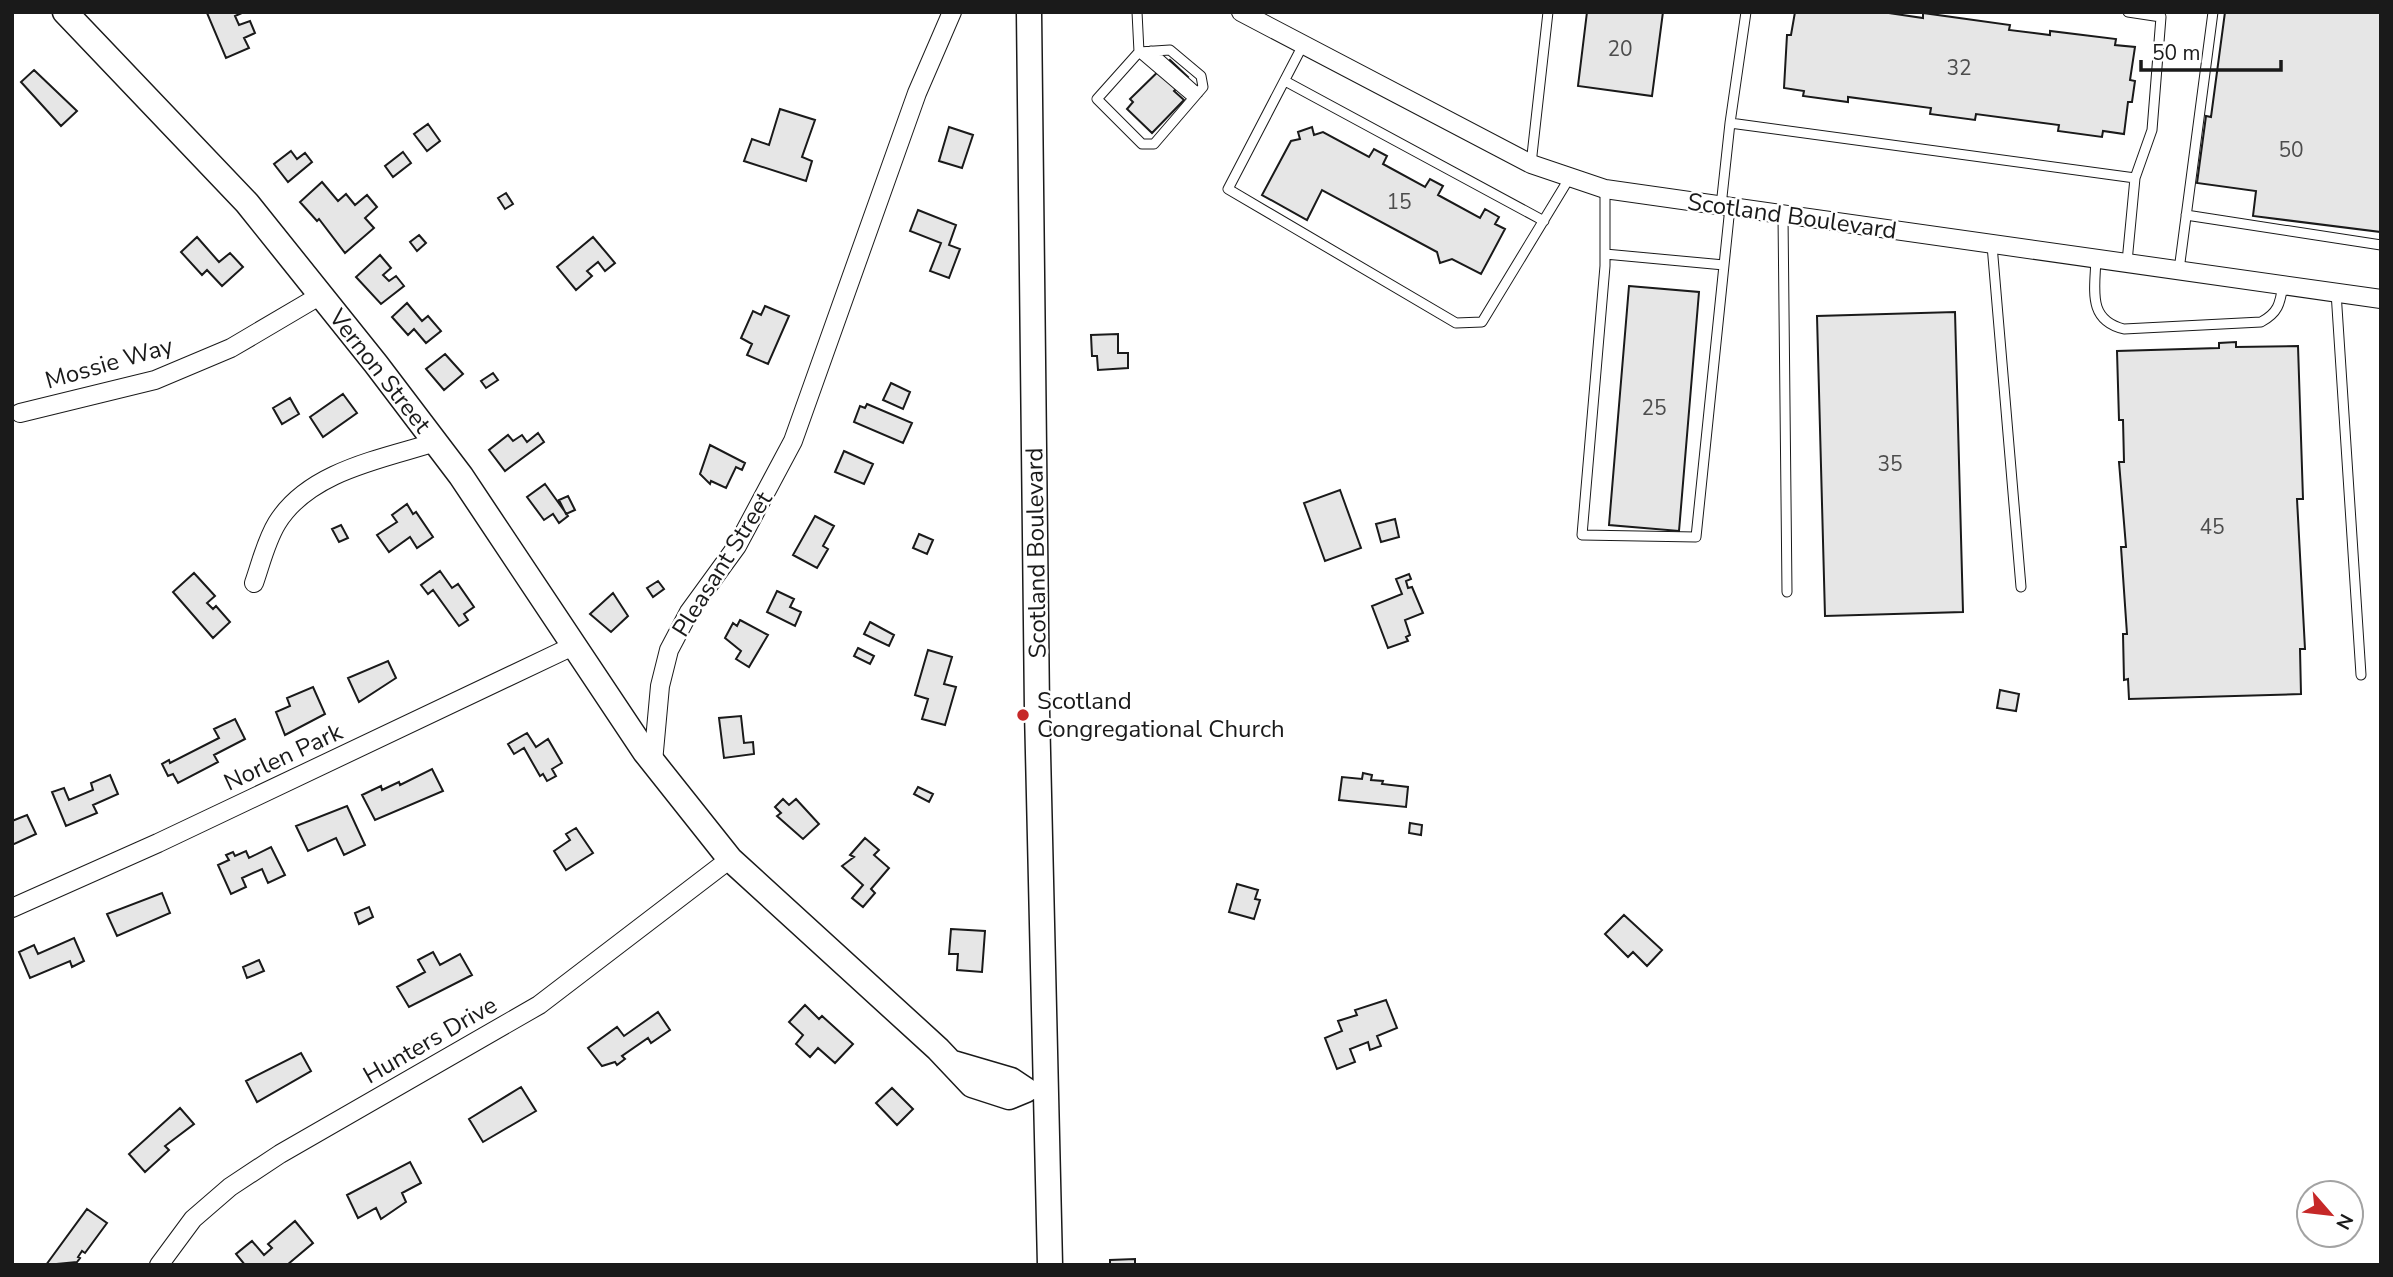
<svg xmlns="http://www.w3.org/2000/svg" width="2393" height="1277" viewBox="0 0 2393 1277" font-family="'Nunito Sans',sans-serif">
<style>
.building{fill:#e6e6e6;stroke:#1a1a1a;stroke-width:2}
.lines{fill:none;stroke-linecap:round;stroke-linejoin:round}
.service-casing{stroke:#1a1a1a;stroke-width:11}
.minor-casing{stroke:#1a1a1a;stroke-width:20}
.secondary-casing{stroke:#1a1a1a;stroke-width:27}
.service{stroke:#fff;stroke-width:9}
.minor{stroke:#fff;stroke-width:18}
.secondary{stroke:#fff;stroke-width:24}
.poi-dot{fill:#c62828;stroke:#fff;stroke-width:2.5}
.labels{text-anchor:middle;stroke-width:5;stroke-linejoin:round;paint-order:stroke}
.number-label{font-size:21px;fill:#4d4d4d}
.street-label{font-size:24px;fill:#1a1a1a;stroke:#fff}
.poi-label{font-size:24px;fill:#1a1a1a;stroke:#fff;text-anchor:start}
</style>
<rect width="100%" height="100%" fill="#fff"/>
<path class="building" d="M244,12L235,16L239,25L250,21L255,33L244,38L249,48L226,58L207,13Z
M1587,12H1663L1652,96L1578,86Z
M1795,12H1882L1923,18V13L2010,25L2009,30L2050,35V31L2116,39L2115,45L2135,47L2130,80L2135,81L2132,102H2128L2124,134L2103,131L2102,137L2058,131L2059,125L1976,114L1975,120L1930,114L1931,108L1848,97V102L1803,96L1804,91L1784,88L1787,35H1791Z
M2225,12H2381V232L2253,216L2256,191L2197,183L2206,116L2211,117Z
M1170,60L1188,77L1174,91L1184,100L1152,133L1127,109L1133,102L1130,99Z
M34,70L77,111L61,126L21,82Z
M780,109L815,120L802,157L812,161L806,181L744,161L752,139L769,145Z
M428,124L440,141L427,151L414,134Z
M949,127L973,135L962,168L939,161Z
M1312,127L1314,135L1323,132L1369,157L1374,149L1387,156L1383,164L1425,187L1430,179L1443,186L1438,195L1480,218L1485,209L1499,217L1495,224L1505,229L1481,274L1452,259L1440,263L1437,252L1322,190L1307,220L1262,195L1291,141L1300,139L1298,132Z
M291,151L297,159L305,153L312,162L288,182L274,164Z
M403,152L411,163L393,177L385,166Z
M322,182L338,201L346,194L355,205L367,195L377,207L365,218L374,228L345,253L319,219L317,221L300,202Z
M506,193L513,204L505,209L498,198Z
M918,210L956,225L949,245L960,249L949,278L930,271L941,243L910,231Z
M419,235L426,243L417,251L410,242Z
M197,237L219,262L230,253L243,267L222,286L207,270L202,275L181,252Z
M593,237L615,263L605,271L598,262L587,271L592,276L576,290L557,267Z
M380,255L391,268L383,275L389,281L396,276L404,286L381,304L356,277Z
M1629,286L1699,292L1679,531L1609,525Z
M407,303L422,321L428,316L441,331L426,343L414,329L408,335L392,317Z
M765,306L789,316L768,364L747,355L752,344L741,338L753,311L761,315Z
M1955,312L1963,612L1825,616L1817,316Z
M1118,334V353H1128V368L1098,370L1097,356H1092L1091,335Z
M2236,342V347L2298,346L2303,499H2297L2305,649H2300L2301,694L2129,699L2128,679L2124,680L2123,634H2127L2121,547H2126L2119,462H2124L2123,420H2119L2117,351L2219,348V343Z
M445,354L463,374L444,390L426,369Z
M493,373L498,380L486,388L481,381Z
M891,383L910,392L903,409L883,400Z
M343,394L357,413L323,437L310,417Z
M290,398L299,414L282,424L273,408Z
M867,404L912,423L903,443L854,422L860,406L865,408Z
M538,433L544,442L505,471L489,450L508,435L513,441L522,435L527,442Z
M710,445L745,463L742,470L736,467L726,488L711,481L710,484L700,474Z
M844,451L873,464L864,484L835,472Z
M545,484L568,516L559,523L553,514L544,520L527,497Z
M1340,490L1361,548L1325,561L1304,503Z
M568,496L575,510L566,514L559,500Z
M407,504L413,514L416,512L433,537L417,548L410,537L389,552L377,535L397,522L392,515Z
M815,516L834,526L823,546L828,549L817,568L793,555Z
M1395,519L1399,537L1381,542L1376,524Z
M341,525L348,538L339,542L332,529Z
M919,534L933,540L927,554L913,548Z
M440,571L452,588L458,584L474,607L464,614L468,620L459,626L433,590L428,594L421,585Z
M194,573L215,596L207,603L213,609L216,606L230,622L213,638L173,592Z
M1409,574L1411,579L1406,581L1408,588L1412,587L1423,613L1405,620L1410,635L1406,637L1408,641L1388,648L1372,606L1402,594L1396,579Z
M658,581L664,589L653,597L647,588Z
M777,591L794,599L790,607L801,612L795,626L767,612Z
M613,593L628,616L611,632L590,614Z
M740,620L768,635L749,667L736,659L741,651L725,638L733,623L737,626Z
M870,622L894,635L889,646L864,634Z
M858,648L874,656L870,664L854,656Z
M928,650L952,657L944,684L956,687L945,725L922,719L928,699L915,695Z
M388,661L396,678L359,702L348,678Z
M313,687L325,714L285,735L276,712L290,706L287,698Z
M2000,690L2019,694L2016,711L1997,708Z
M741,716L744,743L753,742L754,754L724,758L719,718Z
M235,719L245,739L214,755L218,762L178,783L173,774L168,776L162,764L169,760L170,763L219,738L214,729Z
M527,733L536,747L548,739L562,763L552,769L556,776L547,781L543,774L540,776L524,748L514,754L508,744Z
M432,769L443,791L375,820L362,795L381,786L382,790L399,782L400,785Z
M1363,773L1372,775L1371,780L1383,781L1382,784L1408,787L1406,807L1339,800L1342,777L1362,779Z
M110,775L118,794L93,805L97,813L66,826L52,792L64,788L69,800L93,790L91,783Z
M918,787L933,794L929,802L914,794Z
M783,799L789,805L796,799L819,824L803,839L777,816L781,813L775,807Z
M347,806L365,845L344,855L336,838L308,851L296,826Z
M27,815L36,834L12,845V821Z
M1410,823L1422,825L1421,835L1409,833Z
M576,828L593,853L566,870L554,851L570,840L566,834Z
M865,838L879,850L874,855L889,868L871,889L875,893L863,907L852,898L863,885L842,866L854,857L850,855Z
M271,847L285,875L268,883L262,869L242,878L246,887L231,894L218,865L229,860L226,855L233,852L235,856L246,851L249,858Z
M1237,884L1258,890L1255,899L1260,900L1254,919L1229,912Z
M162,893L170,913L117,936L107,914Z
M369,907L373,917L359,924L355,913Z
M1624,915L1662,950L1647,966L1633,952L1628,957L1605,934Z
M951,929L985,931L982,972L957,970L958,954H949Z
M74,938L84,961L72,967L70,961L30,978L19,952L34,945L38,954Z
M433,952L440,965L460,954L472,975L409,1007L397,987L425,972L418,960Z
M259,960L264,971L247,978L243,967Z
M1386,1000L1397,1028L1377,1036L1381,1046L1370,1050L1368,1042L1350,1049L1355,1062L1337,1069L1325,1038L1342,1031L1338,1021L1357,1015L1355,1010Z
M805,1005L819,1019L822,1016L853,1044L835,1063L818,1048L810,1057L796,1044L803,1035L789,1022Z
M658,1012L670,1030L651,1043L648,1038L622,1056L625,1059L617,1065L615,1062L602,1066L588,1048L617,1027L624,1036Z
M301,1053L311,1071L257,1102L246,1081Z
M521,1087L536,1111L483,1142L469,1119Z
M892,1088L913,1109L897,1125L876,1103Z
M180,1108L194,1124L165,1146L169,1150L145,1172L129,1154Z
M410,1162L421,1183L402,1193L406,1202L381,1219L376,1208L358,1218L347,1195Z
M87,1209L107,1223L85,1253L82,1251L78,1257L80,1258L77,1262L46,1265Z
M295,1221L313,1243L287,1265H245L236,1254L252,1241L264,1255L272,1248L268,1244Z
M1135,1259V1265H1110V1260Z"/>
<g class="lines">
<defs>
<path id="service" d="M1137,12L1139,52L1097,99L1142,144H1154L1203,87L1201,76L1170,50L1139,52
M2128,12L2161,17L2152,130L2135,178
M1304,43L1228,189L1456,323L1482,322L1570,177
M1151,51L1198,93
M1139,52L1193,98
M1285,81L1544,221
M1730,123L1746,12
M1531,164L1548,12
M1605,189V266L1582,535L1696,537L1730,207
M1721,206L1730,123L2135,178L2127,262
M2186,215L2381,245
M1783,216L1787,592
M1992,245L2021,587
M1605,254L1724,265
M2096,258C2095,290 2087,320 2124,329L2261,322C2278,313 2280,304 2283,285
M2179,270L2213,12
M2336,292L2361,675"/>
<path id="minor" d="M1241,12L1531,164L1605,189L2381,299
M20,413L155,380L231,348L321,295
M254,583C261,563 266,541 277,523C309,471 382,459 436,442
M653,762L660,686L669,650L689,612L737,546L793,441L917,93L952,12
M12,908L158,843L573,646
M159,1265L193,1219L230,1187L280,1154L539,1005L730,859"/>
<path id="secondary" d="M65,12L247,203L376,364L461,476L645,752L730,859L938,1049L972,1085L1009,1097L1026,1090L1011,1080L953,1063
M1029,12L1037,710L1050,1265"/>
</defs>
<use href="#service" class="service-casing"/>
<use href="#minor" class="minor-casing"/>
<use href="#secondary" class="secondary-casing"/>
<use href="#service" class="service"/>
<use href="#minor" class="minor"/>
<use href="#secondary" class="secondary"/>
</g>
<circle class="poi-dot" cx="1023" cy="715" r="7"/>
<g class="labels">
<g class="number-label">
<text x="1620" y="56">20</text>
<text x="1959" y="75">32</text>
<text x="2291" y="157">50</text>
<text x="1399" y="209">15</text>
<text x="1654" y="415">25</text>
<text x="1890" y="471">35</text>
<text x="2212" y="534">45</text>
</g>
<g class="street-label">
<text transform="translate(1792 216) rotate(8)" y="8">Scotland Boulevard</text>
<text transform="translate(109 363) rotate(-16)" y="8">Mossie Way</text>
<text transform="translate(380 371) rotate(52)" y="8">Vernon Street</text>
<text transform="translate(1036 553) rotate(-91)" y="8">Scotland Boulevard</text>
<text transform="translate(722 564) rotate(-58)" y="8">Pleasant Street</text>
<text transform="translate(283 757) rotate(-25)" y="8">Norlen Park</text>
<text transform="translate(430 1040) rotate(-30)" y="8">Hunters Drive</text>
</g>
<g class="poi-label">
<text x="1037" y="709">Scotland<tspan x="1037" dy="28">Congregational Church</tspan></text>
</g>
</g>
<rect width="2393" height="1277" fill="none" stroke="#1a1a1a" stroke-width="28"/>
<g transform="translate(2330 1214) rotate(118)"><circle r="33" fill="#ffffff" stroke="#a3a3a3" stroke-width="2"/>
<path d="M0-5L12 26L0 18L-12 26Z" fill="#c62828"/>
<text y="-10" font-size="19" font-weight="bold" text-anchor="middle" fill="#1a1a1a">N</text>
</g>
<path d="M2141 60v10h140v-10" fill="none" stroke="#1a1a1a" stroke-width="3.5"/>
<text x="2152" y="60" font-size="21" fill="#1a1a1a" stroke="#ffffff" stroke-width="5" paint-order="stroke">50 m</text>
</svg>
